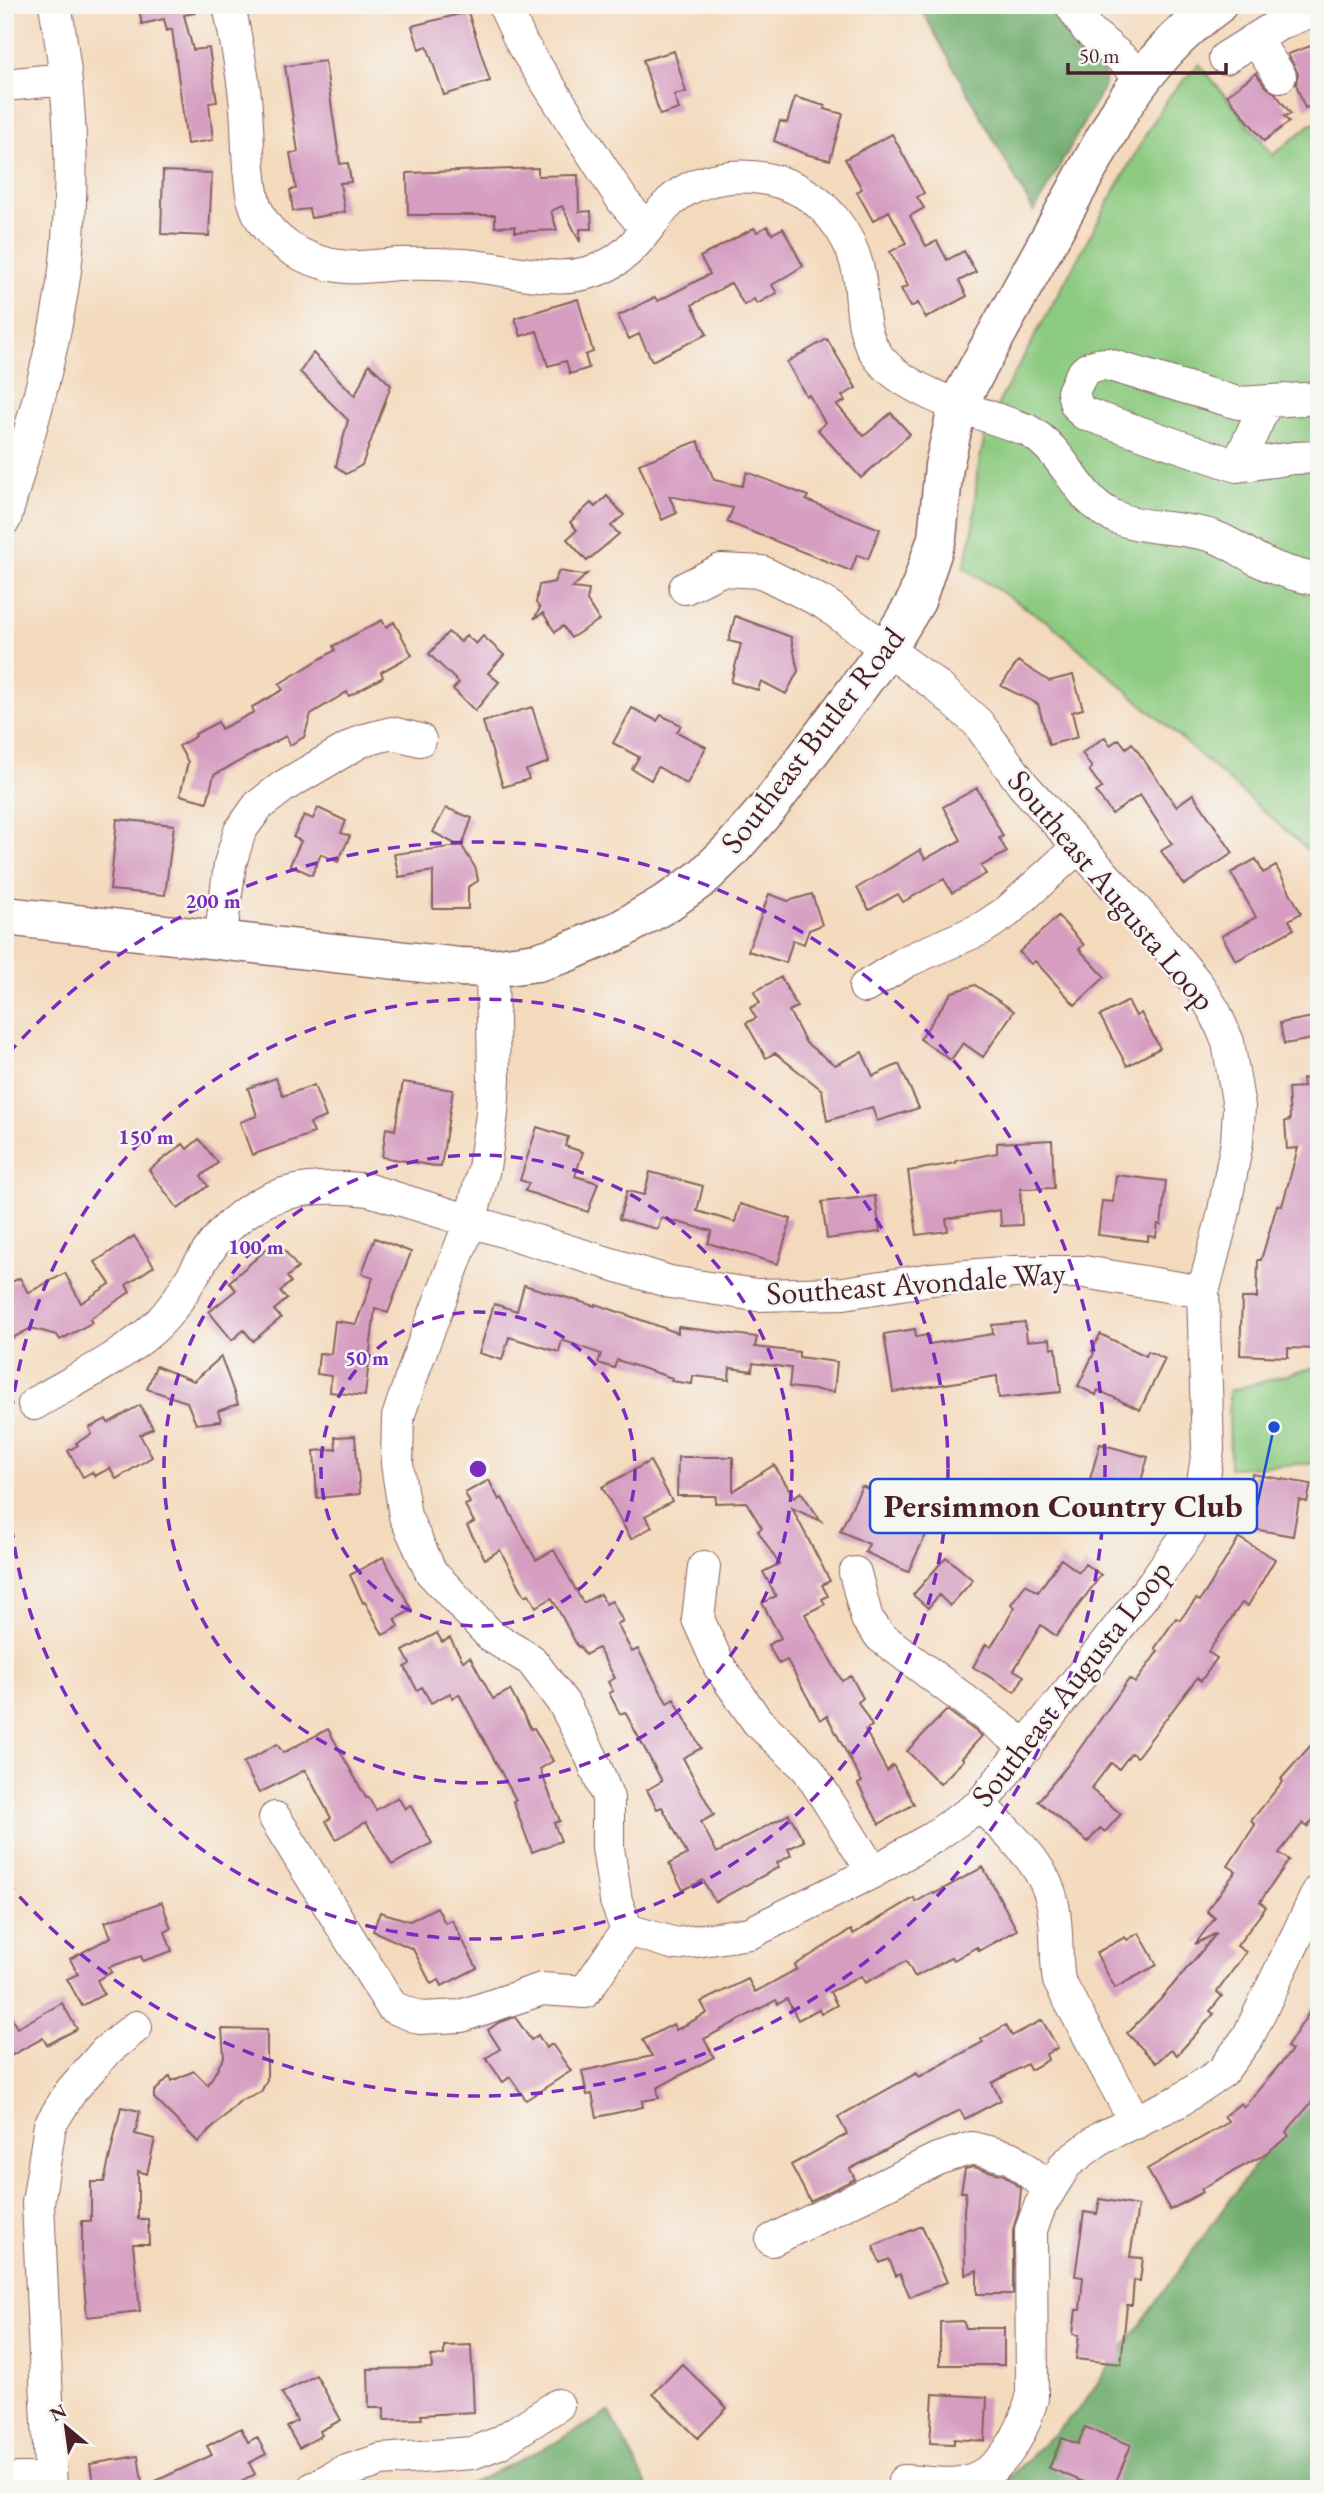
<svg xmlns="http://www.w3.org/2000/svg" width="1324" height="2494" viewBox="0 0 1324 2494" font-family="'EB Garamond',serif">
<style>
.green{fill:#8cca80;stroke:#6b7456;stroke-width:2}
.forest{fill:#71ae6e;stroke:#5e664c;stroke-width:2}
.building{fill:#d69dc1}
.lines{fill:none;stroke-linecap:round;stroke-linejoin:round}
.minor-casing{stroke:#86605e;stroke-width:34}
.major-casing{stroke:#86605e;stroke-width:41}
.minor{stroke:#fff;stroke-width:32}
.major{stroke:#fff;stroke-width:38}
.ring{fill:none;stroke:#7b2cbf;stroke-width:3.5;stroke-dasharray:12 9}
.labels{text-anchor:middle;stroke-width:5;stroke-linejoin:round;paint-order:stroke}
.street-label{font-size:32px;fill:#4a1f2b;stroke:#f6f6f2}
.centre{fill:#7b2cbf;stroke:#f6f6f2;stroke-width:3.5}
.ring-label{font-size:21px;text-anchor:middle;font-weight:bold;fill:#7b2cbf;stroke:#f6f6f2;stroke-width:5;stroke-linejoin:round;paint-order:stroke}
.leader{fill:none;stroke:#1d4ed8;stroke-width:2.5}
.callout-dot{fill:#1d4ed8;stroke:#f6f6f2;stroke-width:2.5}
.callout{fill:#f6f6f2;stroke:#1d4ed8;stroke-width:2.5}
.callout-label{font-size:33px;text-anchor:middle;font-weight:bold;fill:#4a1f2b}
</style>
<rect width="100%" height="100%" fill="#f6f6f2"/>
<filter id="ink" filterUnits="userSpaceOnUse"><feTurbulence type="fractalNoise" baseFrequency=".0143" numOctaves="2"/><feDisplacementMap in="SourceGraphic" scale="14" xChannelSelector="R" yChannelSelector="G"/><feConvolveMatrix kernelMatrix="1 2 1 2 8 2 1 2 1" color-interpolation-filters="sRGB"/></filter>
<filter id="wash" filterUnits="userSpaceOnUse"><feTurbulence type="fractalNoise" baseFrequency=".00686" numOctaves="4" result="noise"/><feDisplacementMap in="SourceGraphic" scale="28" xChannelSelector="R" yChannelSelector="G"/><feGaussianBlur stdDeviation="1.57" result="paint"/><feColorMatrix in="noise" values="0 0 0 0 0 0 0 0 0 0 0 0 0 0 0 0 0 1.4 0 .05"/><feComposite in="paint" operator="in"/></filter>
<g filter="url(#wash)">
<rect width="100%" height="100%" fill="#f4dabd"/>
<path class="green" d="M1199,64L1273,155L1310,125L1319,121V860L1051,624L964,568L973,530L977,474L985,435L1000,400L1146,134L1170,95Z
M1319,1366V1463L1230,1468L1229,1391Z"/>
<path class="forest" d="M919,5H1047L1061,29L1072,43L1101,68L1105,78L1103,88L1034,212Z
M1319,2076V2489H997L1079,2409Z
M609,2412L649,2489H459L553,2444Z"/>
<g id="blocks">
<path class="building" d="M138,5H194L195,13L184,15L193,50L209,48L217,102L209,103L213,140L187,144L172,29L167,31L164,19L142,24Z
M468,12L490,81L444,95L427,46L419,49L412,26Z
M1319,43V103L1305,108L1296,84L1298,74L1288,54Z
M674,51L686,92L674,95L679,109L660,115L643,60Z
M325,61L340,164L348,163L351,182L340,183L345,212L311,218L309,209L293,211L290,190L296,189L290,153L298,152L285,66Z
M1256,73L1265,86L1275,93L1291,114L1284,116L1289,122L1264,141L1227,95Z
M795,97L825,106L824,109L843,114L830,160L805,154L774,141L780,121L787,123Z
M892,134L924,193L917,197L924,208L910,216L926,246L937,241L947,260L964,251L976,272L959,281L967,296L926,318L918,303L911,307L901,289L908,286L890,252L906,243L889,211L873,221L857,192L862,189L845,159Z
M538,168V176L578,175L579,212L591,211L592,229H580V242L562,206L551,211L557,230L515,232V226L495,227V215H408L407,173Z
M163,171L212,173L209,236L161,234Z
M767,226L772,234L783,228L803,266L772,285L777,293L757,304L754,299L744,305L731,283L692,305L707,334L652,361L639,334L629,339L618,316L655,297L658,301L710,274L700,257L754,228L757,232Z
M578,299L593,352L585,355L589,368L570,374L566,361L548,366L537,331L521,336L515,318Z
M827,339L856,388L842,396L845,401L837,405L864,436L891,413L910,434L861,478L818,430L825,423L809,395L806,396L787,362Z
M313,353L355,396L369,364L391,385L362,465L346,474L336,466L348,420L300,372Z
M698,441L714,480L742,486L747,472L808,496L806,500L880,529L868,559L857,555L851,571L727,522L733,508L669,496L677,513L662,520L639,464Z
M607,496L624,515L611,526L619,534L587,561L567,539L577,530L570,522L591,503L595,507Z
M559,571L582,575L587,574L572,588L589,590L587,601L599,620L571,638L563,626L555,632L543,613L534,619L540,608L536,603L539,585L554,582Z
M735,616L791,637L798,671L786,694L761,681L758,690L731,682L741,644L729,641Z
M382,620L386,627L394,622L412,655L381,672L383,677L349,696L347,692L311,714L304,737L290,745L286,736L214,775L207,802L180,795L188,762L179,746L196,736L195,734L218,722L221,729L254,712L252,707L283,690L279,684L335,650L333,646Z
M448,632L461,642L466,635L476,644L483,636L504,655L488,673L499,682L475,711L453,689L459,683L429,654Z
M1018,661L1049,681L1073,675L1083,709L1072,712L1078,737L1049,745L1038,704L1001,686Z
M532,707L549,762L526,770L529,779L503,787L483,722Z
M632,708L657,721L661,715L681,725L677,732L706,747L687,784L658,767L651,780L632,769L639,757L613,743Z
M1105,737L1110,745L1119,739L1126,748L1132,743L1176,806L1193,794L1233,853L1184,885L1161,851L1172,844L1140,795L1112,814L1096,792L1102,788L1089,770L1092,768L1082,753Z
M977,788L1003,836L999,838L1007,852L981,866L986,874L952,893L944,879L903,902L898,894L869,910L857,888L920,850L925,859L961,840L943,807Z
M318,808L346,821L341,833L350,836L338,862L321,854L312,875L290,865L301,841L293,837L304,815L313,819Z
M446,808L472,818L462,846L476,869L478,881L468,887V909H433V871L399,877L394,854L459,846L433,832Z
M117,819L174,825L165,895L110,890Z
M1256,859L1263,873L1276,866L1301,913L1289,920L1294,929L1236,961L1222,936L1256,917L1231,873Z
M769,894L788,901L812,894L822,925L809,930L804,944L793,940L786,963L748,951Z
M1058,916L1084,945L1079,949L1105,977L1075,1005L1035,961L1031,964L1019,952Z
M781,977L797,1007L789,1011L806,1043L835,1065L862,1052L873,1076L899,1064L919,1108L877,1121L872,1107L827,1121L822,1090L775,1053L766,1058L746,1023L756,1018L750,1008L760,1003L754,992Z
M975,985L1014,1011L983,1057L963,1043L951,1060L920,1039L952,992Z
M1128,1001L1136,1016L1141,1013L1160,1048L1127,1066L1100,1016Z
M1319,1016V1038L1284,1044L1280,1023Z
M1319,1077L1317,1349L1288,1348V1357L1240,1355L1242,1298H1257L1258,1260H1261L1277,1205L1282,1206L1298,1148L1287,1149L1285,1121L1290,1120L1288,1088L1303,1087L1302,1079Z
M276,1078L283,1096L314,1085L326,1117L310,1123L314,1133L252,1155L240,1122L257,1116L248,1088Z
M403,1082L453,1090L441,1167L382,1157L386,1128L395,1130Z
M537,1127L568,1137L565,1146L583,1152L575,1176L598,1183L588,1212L525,1191L529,1183L520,1180Z
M199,1139L218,1163L201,1176L208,1186L178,1209L149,1170L183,1144L187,1149Z
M1052,1140L1054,1188L1020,1189L1022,1225L1001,1226L1000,1210L946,1219L948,1231L917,1235L908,1171L956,1163V1161L997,1153V1143Z
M650,1172L703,1186L697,1211L735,1222L740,1204L791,1219L778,1264L708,1243L712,1231L661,1218L658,1229L619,1219L627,1191L644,1195Z
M1116,1175L1166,1181L1161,1225L1158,1224L1156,1237L1148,1236V1241L1098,1235L1102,1201L1113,1202Z
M875,1196L880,1232L827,1239L822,1202Z
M134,1236L154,1266L126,1285L130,1292L90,1319L92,1323L60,1340L57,1335L31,1328L5,1342V1285L20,1278L28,1293L65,1273L81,1303L110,1284L95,1262Z
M375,1238L411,1252L388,1313L375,1308L365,1396L330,1392L331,1376L317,1374L319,1353L331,1354L335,1321L356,1324L373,1278L362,1273Z
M269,1247L275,1253L282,1247L298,1268L287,1277L291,1282L280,1291L287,1299L274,1310L281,1318L253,1341L244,1330L232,1340L209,1312L236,1290L229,1282Z
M524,1285L595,1306L596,1304L678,1333V1327L757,1337L755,1347L799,1352V1357L837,1362L834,1392L789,1387L791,1368L753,1363L752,1371L730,1368L729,1380L693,1376L692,1384L671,1381L672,1378L617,1360L614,1368L598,1363L601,1354L562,1340L559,1352L509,1337L502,1360L479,1353L494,1304L517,1311Z
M1025,1322L1027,1341L1050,1339L1051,1348H1056L1061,1392L999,1398L997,1376L893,1392L884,1334L915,1329L916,1337L928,1335L929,1344L993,1334L992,1325Z
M1100,1334L1146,1356L1148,1351L1165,1359L1140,1410L1098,1390L1096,1395L1078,1386L1094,1353L1092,1351Z
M221,1357L238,1404L218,1411L221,1421L196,1424L187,1402L147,1389L156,1366L194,1381Z
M140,1405L153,1428L140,1435L152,1457L116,1479L110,1468L95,1476L92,1472L83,1477L68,1451L78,1445L76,1443L92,1434L89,1428L106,1419L108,1423Z
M355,1436L360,1494L317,1498L314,1451L336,1449L335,1437Z
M1100,1444L1148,1457L1139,1488L1148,1491L1141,1514L1131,1511L1127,1524L1102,1517L1109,1492L1088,1486Z
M678,1457H733V1491L774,1465L794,1497L801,1492L821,1521L792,1508L830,1581L822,1585L828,1596L822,1599L825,1604L805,1614L842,1681L851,1676L863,1698L858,1702L872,1726L865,1730L887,1771L893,1765L914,1804L879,1824L858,1784L862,1782L827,1716L820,1720L787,1660L779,1664L768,1645L781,1638L762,1603L776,1596L763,1572L779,1564L758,1531L762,1528L746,1502L715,1503L716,1496H677Z
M650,1461L672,1501L645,1516L652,1527L631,1539L602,1487Z
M1252,1474L1311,1484L1307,1502L1299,1500L1293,1536L1242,1527Z
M489,1480L499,1500L502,1498L536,1560L554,1550L583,1603L600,1594L606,1604L612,1601L623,1621L617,1624L632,1652L638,1649L667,1703L674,1699L701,1748L683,1758L714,1815L701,1822L717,1853L789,1814L804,1841L788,1849L791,1855L777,1863L779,1867L715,1902L703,1880L683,1890L669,1864L687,1854L662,1807L657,1809L647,1790L662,1781L625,1712L620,1714L609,1693L613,1691L608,1682L615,1678L598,1648L585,1655L580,1646L578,1647L552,1598L536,1607L529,1594L525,1596L500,1550L485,1559L467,1526L474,1522L465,1505L470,1503L465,1493Z
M862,1486L933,1520L908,1572L865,1552L869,1544L840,1531Z
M1239,1538L1275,1559L1248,1606L1242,1603L1208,1652L1217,1658L1201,1681L1197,1678L1137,1757L1131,1753L1119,1769L1111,1763L1091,1789L1121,1814L1105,1832L1100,1828L1088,1842L1038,1801L1068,1765L1129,1679L1135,1683L1158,1651L1155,1648L1176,1618L1180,1620L1196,1599L1200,1601Z
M383,1557L412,1610L395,1619L399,1626L383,1635L365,1602L363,1603L350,1575Z
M946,1557L973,1580L950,1606L939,1595L928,1608L913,1595Z
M1061,1559L1079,1572L1085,1564L1101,1575L1056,1636L1041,1625L1014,1670L1024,1676L1015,1692L973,1667L986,1644L991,1647L1015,1607L1011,1604L1026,1584L1038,1592Z
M437,1633L442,1642L450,1638L463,1661L470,1657L493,1699L510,1690L531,1729L534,1728L553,1761L540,1769L560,1821L554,1823L561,1841L532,1852L513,1801L516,1800L459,1694L453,1698L450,1693L431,1703L422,1687L417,1690L405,1667L410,1664L403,1651Z
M947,1710L982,1736L962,1758L964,1760L940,1784L907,1751Z
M328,1729L366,1798L368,1797L376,1810L398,1797L405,1809L410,1805L432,1843L392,1865L366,1822L336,1839L326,1821L331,1818L305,1770L259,1793L243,1763L277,1744L283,1753Z
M1319,1736V1812L1307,1827L1303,1823L1279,1853L1289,1860L1260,1902L1266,1907L1237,1946L1246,1952L1217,1992L1222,1996L1210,2011L1214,2014L1177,2055L1171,2049L1156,2063L1127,2033L1160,2000L1217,1933L1195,1944L1215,1918L1207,1911L1236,1871L1228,1866L1255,1825L1251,1821L1283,1781L1281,1779Z
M983,1867L1017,1930L979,1951L977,1947L954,1960L952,1957L915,1977L906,1961L865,1983L861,1976L830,1992L837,2005L821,2014L819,2009L798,2020L787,1999L778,2004L776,2000L704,2039L714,2057L657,2088L659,2098L642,2101L643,2107L597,2117L592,2094L587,2095L582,2071L652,2056L643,2040L673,2024L676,2030L707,2013L701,2002L748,1979L755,1992L797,1969L795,1965L851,1930L853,1934L914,1898L916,1902L933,1892L934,1894Z
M162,1902L171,1929L165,1932L172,1951L143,1961L141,1956L109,1967L112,1972L97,1980L104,1994L82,2006L67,1979L78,1974L70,1959L111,1937L105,1922Z
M437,1907L445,1923L452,1920L477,1968L442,1986L439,1980L431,1984L413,1949L373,1931L380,1912L410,1921Z
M1139,1933L1157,1965L1115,1988L1096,1953L1125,1937L1127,1940Z
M1319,1997V2094L1286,2132L1289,2136L1262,2156L1201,2189L1203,2192L1170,2210L1147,2169L1229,2122L1224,2116L1241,2103L1244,2107L1292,2050L1287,2047Z
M62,2003L77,2029L47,2045L43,2038L5,2059V2006L17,2028Z
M515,2017L531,2040L538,2035L546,2048L552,2044L571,2071L526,2100L510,2077L503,2082L486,2058L500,2049L488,2030L498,2023Z
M1042,2020L1058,2048L1046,2054L1048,2060L1030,2070L1027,2064L992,2083L1001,2100L965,2119L960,2110L850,2169L855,2179L810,2201L791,2165L847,2134L838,2117L917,2073L919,2077L983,2042L981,2039L1006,2025L1012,2036Z
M222,2029L267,2030V2080L261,2092L241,2100L198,2142L154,2098V2092L170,2076L172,2081L194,2071L208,2085L224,2057Z
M121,2107L140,2111L135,2134L155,2139L147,2174L138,2171V2219H148L149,2244H133L140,2311L87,2317L82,2263V2221H91V2182H104Z
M973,2167L1004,2175L1021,2189L1019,2209L1013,2230V2294H977V2270L965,2275L964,2210L966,2192H961L965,2169Z
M1100,2199L1138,2206L1130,2257L1143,2258L1140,2281L1134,2280L1132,2305H1127L1121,2364L1076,2359L1079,2335L1073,2334L1076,2310H1080L1083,2277L1075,2276L1084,2212L1097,2214Z
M922,2226L947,2282L910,2297L900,2274L896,2276L889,2259L880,2263L873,2246Z
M963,2321L966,2328H1004V2365H940V2322Z
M471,2345L474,2412L421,2415L422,2419L384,2420V2408H369L368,2369L432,2368L431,2356L444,2355V2346Z
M682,2364L727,2408L698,2438L653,2394Z
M316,2375L341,2420L320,2431L322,2435L299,2448L287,2427L297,2421L282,2393Z
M933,2394L987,2397L985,2441L954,2439V2444L930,2443Z
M1085,2427L1131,2445L1113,2489H1101L1049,2468L1062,2438L1078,2444Z
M241,2428L248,2442L257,2437L266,2454L249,2463L255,2474L229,2489H94L90,2464L138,2456L143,2487L212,2455L207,2446Z"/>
</g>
</g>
<g filter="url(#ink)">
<use href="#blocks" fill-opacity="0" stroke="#86605e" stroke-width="2"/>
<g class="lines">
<defs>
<path id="minor" d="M229,5C235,36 242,67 245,98C249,131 246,165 253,198C263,240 305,263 346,267C363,268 381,265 399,264C420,263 442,264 463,265C513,268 567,291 613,262C635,249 648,226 665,207C693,176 741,171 779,182C824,195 854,236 860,281C863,306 861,333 877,355C903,393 984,414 1027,430C1066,451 1073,494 1109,514C1141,531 1181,525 1215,537C1231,543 1246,554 1262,562C1280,571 1299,576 1319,580
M504,5L522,44L623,201L647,229
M1071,5L1087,29L1142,76
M1255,39L1280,76
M1225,58L1281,23L1319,8
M5,85L65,79
M1319,398L1238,403L1106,364C1084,365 1081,374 1073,392L1076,404L1083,413L1237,466L1294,458L1319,457
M1237,466L1267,401
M5,519C28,437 54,354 65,270C75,183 71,92 55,5
M220,941L230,864L240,831L258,806L284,786L361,741L392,733L420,740
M492,968L494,1078L492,1114L484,1168L471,1219L417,1361L398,1417L397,1464L405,1516L431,1572L492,1637L531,1660L564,1704L591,1756L608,1798V1848L616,1901L627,1930
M865,987L907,961L981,929L1007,912L1078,847
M34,1404C74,1380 120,1359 155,1327C175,1308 186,1286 201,1262C242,1196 294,1181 369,1190L670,1282L756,1295L844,1293L932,1279L1013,1272H1084L1203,1292
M704,1567L698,1619L719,1666L757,1721L807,1768L873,1872
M855,1573L867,1619L881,1637L1027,1747
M980,1805C1008,1834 1045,1863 1053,1905C1058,1930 1055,1956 1059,1981L1136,2123
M275,1818L392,2007L420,2018L461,2016L542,1989L585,1992L627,1930
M627,1930L676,1944L750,1933L873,1872L932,1838L980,1805L1153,1583L1190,1531L1200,1502L1208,1450L1203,1292L1223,1216L1237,1142L1239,1107L1228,1042L1215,1012L1198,985L1147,922L1023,785L978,723L937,686L824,603L762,572L721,570L685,588
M772,2240L937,2159L972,2148L1012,2158L1050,2189
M5,2480L50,2477
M904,2481C921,2481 942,2486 959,2483C1001,2477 1022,2435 1032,2398L1031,2230L1040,2206L1066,2164L1102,2137L1179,2101L1222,2072L1248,2037L1319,1890
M51,2489L38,2203L50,2125L71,2091L106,2051L136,2027
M312,2489L341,2473L381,2460L472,2453L499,2443L558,2405"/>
<path id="major" d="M5,916L459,967L492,968L537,962L563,954L620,930L668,902L702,878L730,851L771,804L887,649L916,601L937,538L944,466L958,404L1121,109C1147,68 1177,34 1217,5"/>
</defs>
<use href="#minor" class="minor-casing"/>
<use href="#major" class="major-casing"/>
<use href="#minor" class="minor"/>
<use href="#major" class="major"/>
</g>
</g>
<g class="ring">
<circle cx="478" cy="1469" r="157"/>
<circle cx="478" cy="1469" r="314"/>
<circle cx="478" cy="1469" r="470"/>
<path d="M8 1054A627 627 0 1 1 8 1884"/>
</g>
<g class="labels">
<g class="street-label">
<text transform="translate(812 740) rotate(-52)" y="11">Southeast Butler Road</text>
<text transform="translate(1112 890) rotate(50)" y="11">Southeast Augusta Loop</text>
<text transform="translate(916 1283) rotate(-4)" y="11">Southeast Avondale Way</text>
<text transform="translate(1071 1683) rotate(-52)" y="11">Southeast Augusta Loop</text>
</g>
</g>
<circle cx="478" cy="1469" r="10" class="centre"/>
<g class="ring-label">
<text x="213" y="908">200 m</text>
<text x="146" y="1144">150 m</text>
<text x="256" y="1254">100 m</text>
<text x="367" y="1365">50 m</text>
</g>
<path class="leader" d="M1274 1427L1257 1506"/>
<circle class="callout-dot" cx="1274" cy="1427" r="7"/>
<rect class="callout" x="870" y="1479" width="387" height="54" rx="7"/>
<g class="callout-label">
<text x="1063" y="1517">Persimmon Country Club</text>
</g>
<rect width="1324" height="2494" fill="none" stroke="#f6f6f2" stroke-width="28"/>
<g transform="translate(66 2427) rotate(331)" stroke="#f6f6f2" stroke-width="5" paint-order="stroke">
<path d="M0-5L12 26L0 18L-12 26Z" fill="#4a1f2b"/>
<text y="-10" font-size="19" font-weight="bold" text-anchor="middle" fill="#4a1f2b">N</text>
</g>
<path d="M1068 63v10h158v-10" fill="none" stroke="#4a1f2b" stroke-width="3.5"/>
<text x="1079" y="63" font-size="21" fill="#4a1f2b" stroke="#f6f6f2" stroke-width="5" paint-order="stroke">50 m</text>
</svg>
